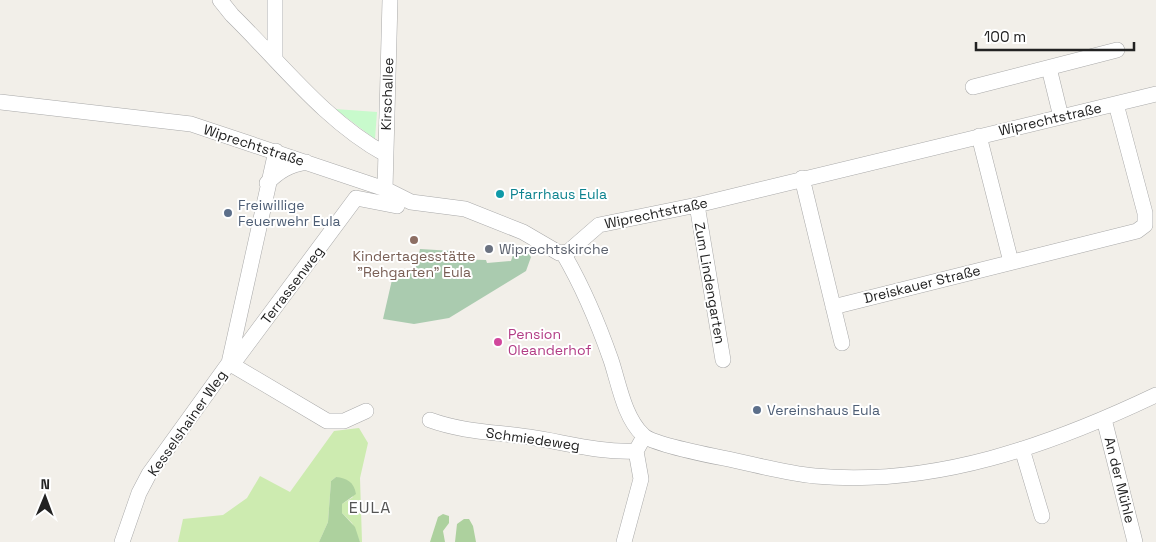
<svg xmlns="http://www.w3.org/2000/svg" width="1156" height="542" viewBox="0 0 1156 542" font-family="'Space Grotesk',sans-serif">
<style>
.grass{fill:#cdebb0}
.forest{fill:#add19e}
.cemetery{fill:#aacbaf}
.park{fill:#c8facc}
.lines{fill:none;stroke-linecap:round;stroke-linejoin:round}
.minor-casing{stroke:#a9a9a9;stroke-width:16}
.minor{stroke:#fff;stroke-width:15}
.culture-dot{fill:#0f9aa8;stroke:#fff;stroke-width:2}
.service-dot{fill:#5c6f8a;stroke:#fff;stroke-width:2}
.education-dot{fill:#8d6e63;stroke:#fff;stroke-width:2}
.worship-dot{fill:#6b7280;stroke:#fff;stroke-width:2}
.hotel-dot{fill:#d1479c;stroke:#fff;stroke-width:2}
.labels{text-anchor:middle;stroke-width:4;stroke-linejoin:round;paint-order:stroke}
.street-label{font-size:14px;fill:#222;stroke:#fff}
.culture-label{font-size:14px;fill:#0d838f;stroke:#fff;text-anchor:start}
.service-label{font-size:14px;fill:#4e5e75;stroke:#fff;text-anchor:start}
.worship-label{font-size:14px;fill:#5b616d;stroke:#fff;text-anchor:start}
.education-label{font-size:14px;fill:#785e54;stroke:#fff}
.hotel-label{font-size:14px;fill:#b23c85;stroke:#fff;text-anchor:start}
.quarter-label{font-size:16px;letter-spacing:1px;fill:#555;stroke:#fff}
</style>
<rect width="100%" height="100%" fill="#f2efe9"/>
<path class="grass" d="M359,428L368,443L360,478L362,542H360L352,523L342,513V504L353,497L336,477L331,481L328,522L319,542H178L183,519L223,515L247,498L260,476L290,492L334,431Z"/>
<path class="forest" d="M336,477C347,478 354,482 356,494L342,504V513L355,527L360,542H319L328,522L331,481Z
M443,514L449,516V523L443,531L445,542H430L438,517Z
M464,519H469L473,526L476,542H455L457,524Z"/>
<path class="cemetery" d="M523,247L531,257L526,271L449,318L414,324L383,319L394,271L414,274L420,249L453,251L455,259L486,260L487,263L511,261L515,249Z"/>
<path class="park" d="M335,109L377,112L375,139Z"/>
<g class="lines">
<defs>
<path id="minor" d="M220,0L232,15C281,63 325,121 385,154
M275,57V0
M1049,68L1061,117
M973,87L1117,50
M0,102L191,124L385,189L411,202L465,209L523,232L559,253L568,252L599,225L697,205L1156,94
M979,136L1011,262
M802,178L842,343
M267,183C279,171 289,165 306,162
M385,189L390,0
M697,205L723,360
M563,253C583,287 598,323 611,360C619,384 624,417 643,435C652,444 708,455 723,458C753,464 784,473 815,476C934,487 1051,445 1156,395
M833,307L1137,231L1145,225V213L1116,104
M229,363L327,421H344L366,411
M232,365L356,198L397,206L399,197
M1104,419L1135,542
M430,420C463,432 495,432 529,437C564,442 600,453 636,451
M1022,449L1042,516
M122,542L139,493L149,474L229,363L276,151
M624,542L641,479L636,451L641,442"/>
</defs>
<use href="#minor" class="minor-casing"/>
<use href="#minor" class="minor"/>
</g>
<circle class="culture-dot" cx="500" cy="194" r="5"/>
<g class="service-dot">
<circle cx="228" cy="213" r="5"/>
<circle cx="757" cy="410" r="5"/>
</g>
<circle class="education-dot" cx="414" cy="240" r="5"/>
<circle class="worship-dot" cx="489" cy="249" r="5"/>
<circle class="hotel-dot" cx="498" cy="342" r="5"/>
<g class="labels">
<g class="street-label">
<text transform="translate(387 94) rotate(-88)" y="5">Kirschallee</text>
<text transform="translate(1050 119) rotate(-13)" y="5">Wiprechtstraße</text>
<text transform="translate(254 145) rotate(18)" y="5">Wiprechtstraße</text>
<text transform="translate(656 213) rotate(-12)" y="5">Wiprechtstraße</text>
<text transform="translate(710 283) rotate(80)" y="5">Zum Lindengarten</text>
<text transform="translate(922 284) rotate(-14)" y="5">Dreiskauer Straße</text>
<text transform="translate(292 285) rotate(-53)" y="5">Terrassenweg</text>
<text transform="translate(187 423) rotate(-55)" y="5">Kesselshainer Weg</text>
<text transform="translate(533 439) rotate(8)" y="5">Schmiedeweg</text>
<text transform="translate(1120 480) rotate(76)" y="5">An der Mühle</text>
</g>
<g class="culture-label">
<text x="510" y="199">Pfarrhaus Eula</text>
</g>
<g class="service-label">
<text x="238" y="210">Freiwillige<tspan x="238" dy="16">Feuerwehr Eula</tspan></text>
<text x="767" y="415">Vereinshaus Eula</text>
</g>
<g class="worship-label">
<text x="499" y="254">Wiprechtskirche</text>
</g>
<g class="education-label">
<text x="414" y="261">Kindertagesstätte<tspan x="414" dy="16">"Rehgarten" Eula</tspan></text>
</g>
<g class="hotel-label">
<text x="508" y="339">Pension<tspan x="508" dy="16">Oleanderhof</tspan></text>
</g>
<g class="quarter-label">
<text x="370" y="513">EULA</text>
</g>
</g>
<g transform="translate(45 497) rotate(1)" stroke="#ffffff" stroke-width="4" paint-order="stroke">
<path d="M0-4L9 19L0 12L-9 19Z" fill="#222222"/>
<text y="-8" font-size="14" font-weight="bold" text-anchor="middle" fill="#222222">N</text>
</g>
<path d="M976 42v8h158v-8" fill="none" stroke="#222222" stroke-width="2.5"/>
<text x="984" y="42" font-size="15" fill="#222222" stroke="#ffffff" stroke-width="4" paint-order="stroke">100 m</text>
</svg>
